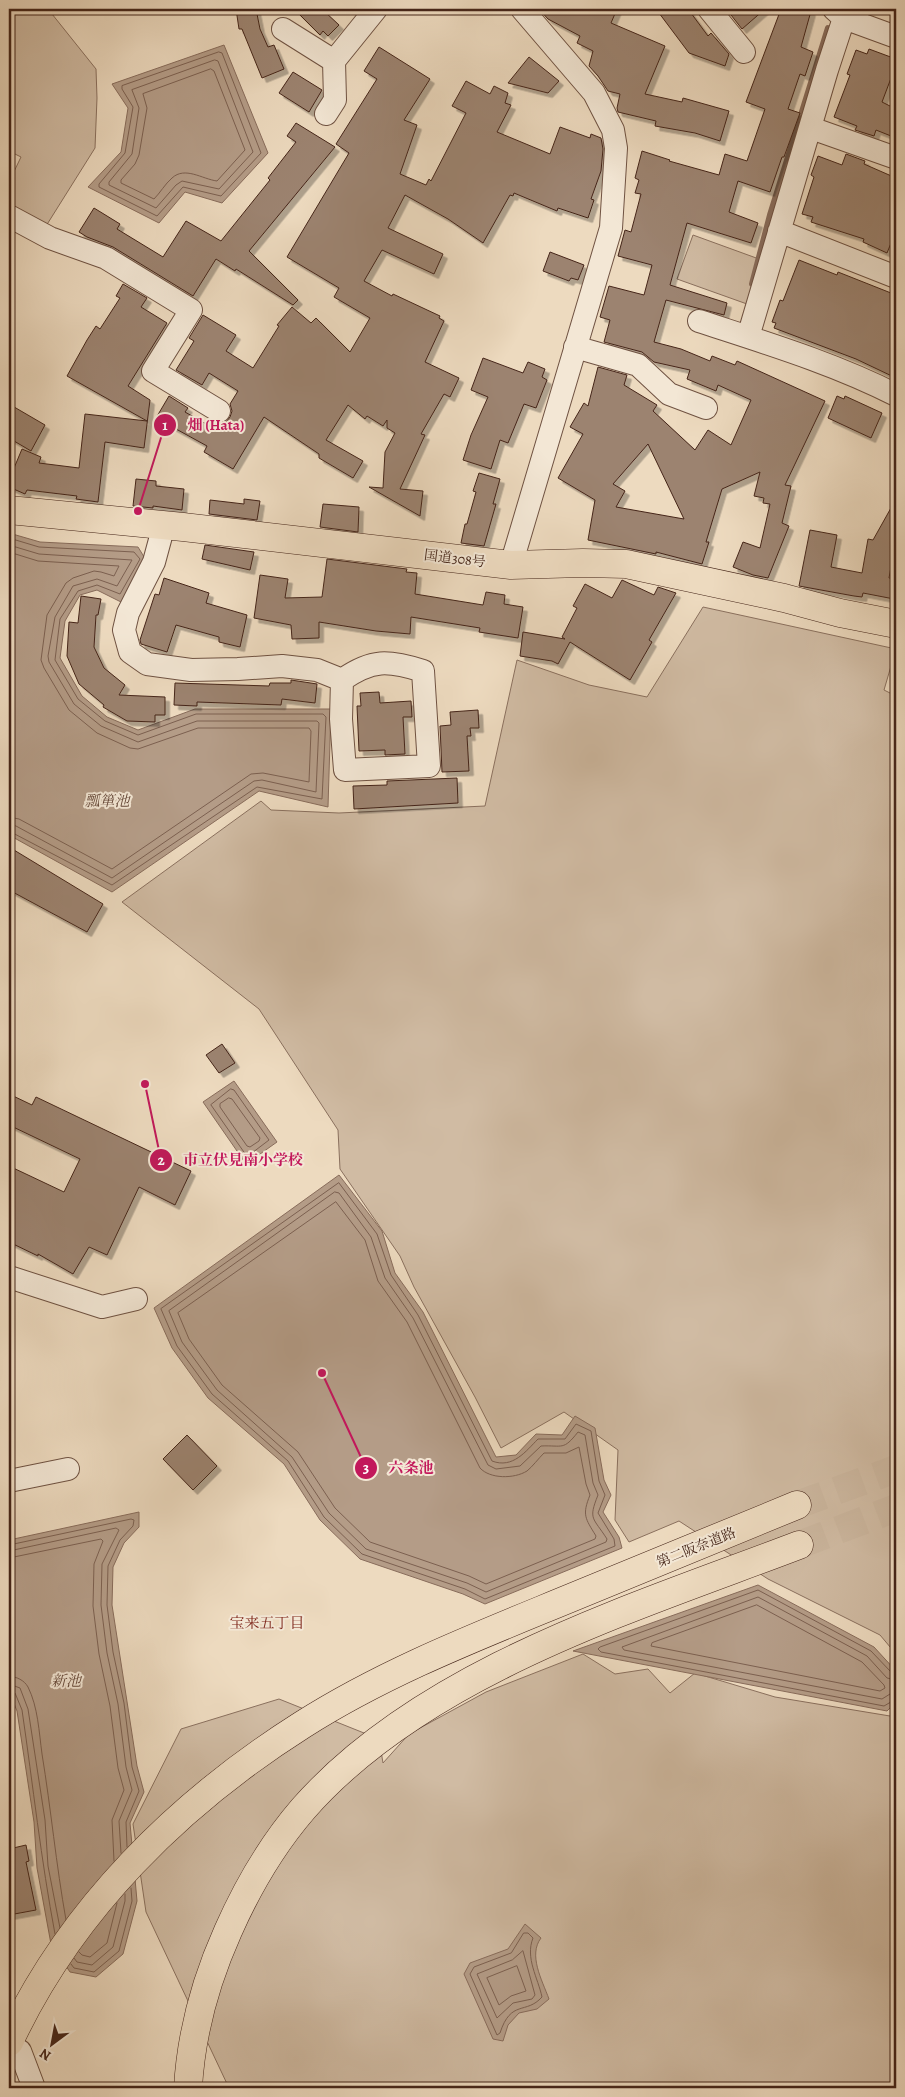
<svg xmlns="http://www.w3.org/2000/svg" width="905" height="2097" viewBox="0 0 905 2097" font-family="Alegreya,'Noto Serif JP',serif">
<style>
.green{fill:#d0bba3;stroke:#8a705e}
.water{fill:#b49c87;stroke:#886c5b}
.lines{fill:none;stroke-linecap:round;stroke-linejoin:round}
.shore{stroke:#7c6050;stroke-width:1}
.stream{stroke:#886c5b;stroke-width:6}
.building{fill:#9c836f;stroke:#452519;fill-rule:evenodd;filter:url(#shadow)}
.highway-tunnel{stroke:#cbb69e;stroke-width:28;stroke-dasharray:28 14;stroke-linecap:butt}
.minor-casing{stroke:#6f5242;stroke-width:24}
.highway-casing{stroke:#452519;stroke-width:29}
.minor{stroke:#f3e7d5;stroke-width:22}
.highway{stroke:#eddabf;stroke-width:28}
.labels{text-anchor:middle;stroke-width:4;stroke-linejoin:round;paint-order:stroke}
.street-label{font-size:14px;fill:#452519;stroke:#f3e7d5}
.water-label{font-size:15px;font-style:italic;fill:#66493a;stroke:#f3e7d5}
.neighbourhood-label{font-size:15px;fill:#7a1f14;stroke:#f3e7d5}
.leader{fill:none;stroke:#c2185b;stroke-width:2}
.callout-dot{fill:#c2185b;stroke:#f3e7d5;stroke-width:2}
.mark-label{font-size:15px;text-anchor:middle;font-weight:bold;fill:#fff}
.callout-label{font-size:15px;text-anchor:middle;font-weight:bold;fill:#c2185b;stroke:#f3e7d5;stroke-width:4;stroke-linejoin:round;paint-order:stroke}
</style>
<defs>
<filter id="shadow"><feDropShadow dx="4.5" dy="4.5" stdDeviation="0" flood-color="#0004"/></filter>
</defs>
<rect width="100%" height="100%" fill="#eddabf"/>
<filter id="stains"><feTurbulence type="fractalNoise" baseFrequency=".004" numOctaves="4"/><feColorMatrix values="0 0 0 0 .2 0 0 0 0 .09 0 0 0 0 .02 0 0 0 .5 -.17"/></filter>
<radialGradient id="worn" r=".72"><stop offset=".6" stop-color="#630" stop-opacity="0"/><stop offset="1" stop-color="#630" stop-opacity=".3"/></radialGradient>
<path class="green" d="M9,9H48L96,69L97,98L95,148L41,234L9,216V182L21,157L9,151Z
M693,235L759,259L747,304L677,279Z
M703,607L896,649L884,690L896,696V1654L880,1635L768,1579L679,1521L629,1542L615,1520L618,1450L564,1412L501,1448L475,1397L414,1287L400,1256L340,1169L338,1130L259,1009L122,902L261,801L271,810L339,813L485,806L517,660L589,685L647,697Z
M583,1654L615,1674L648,1669L670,1693L695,1673L775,1697L896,1717V2088H229L146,1912L133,1824L181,1729L279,1699L379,1739L383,1763L409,1734L486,1692Z"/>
<path class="water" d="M224,45L268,153L222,203L185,192L159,223L88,187L121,152L128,108L112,84Z
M9,533L40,542L138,547L146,560L121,602L97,590L80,595L65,621L60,658L82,696L107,717L138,730L195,709H331L328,807L259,791L112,892L9,835Z
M234,1081L277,1142L246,1164L203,1102Z
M339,1175L382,1231L395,1273L423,1312L496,1457L516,1455L536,1434L562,1435L575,1416L595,1428L604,1480L611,1495L603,1512L619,1537L622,1548L485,1604L463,1594L360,1559L320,1520L284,1464L208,1398L172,1348L154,1308Z
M139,1512V1527L124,1543L113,1567L112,1605L137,1766L144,1792L130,1823L137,1901L123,1954L96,1977L70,1972L51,1944L37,1868L34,1822L17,1711L9,1691V1540Z
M758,1585L874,1647L896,1671V1702L887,1711L573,1651Z
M525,1924L541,1938C528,1955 542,1980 549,1999L537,2009L519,2013L508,2025L503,2041L493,2039L464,1974L470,1963L508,1949Z"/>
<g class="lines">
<path class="shore" d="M219,52L222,53L261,153L221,196L183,187L157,216L99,187V184L125,153L133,107L122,89V86Z
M215,60L218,61L253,152L219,189L182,181L176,185L156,208L109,185V182L132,154L139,108L132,90Z
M211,69L214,71L245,150L217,181C202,179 185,166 172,178C165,184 160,193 154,199L121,183V180L135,164L139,155L147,108L143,94Z
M9,538L39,547L134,552L140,559L120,594L97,585L78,591L60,619L55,660L78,699L105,721L138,735L196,714H323L326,717L322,799L257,787L112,885L9,831
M9,545L39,554L132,560L117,586L97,579L73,586L55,617L48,656L49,662L74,704L101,726L138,742L197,721H317L319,723L316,792L262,780L254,781L112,878L16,826L9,824
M9,552L38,561L119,566L114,576L101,572L94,571L73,578L66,583L47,615L41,660L44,668L69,710L97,733L130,748L138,749L198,728H309L311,731L309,782L263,773L251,774L112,869L19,819L9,817
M231,1089L234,1090L269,1140L248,1156L246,1155L211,1105Z
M229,1098L232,1099L260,1138L259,1141L250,1147L247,1146L220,1107V1104Z
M339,1183L377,1234L391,1275L418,1315L492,1461C513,1469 526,1451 538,1439H565L576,1424L591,1431L599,1481L605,1495L598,1513L614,1539L615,1546L485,1599L465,1589L362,1554L324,1517L288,1461L212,1394L177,1346L161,1309Z
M335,1192L339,1193L371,1237L385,1278L413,1318L488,1465L496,1469L520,1466L541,1446C563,1445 563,1451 578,1432L585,1435L593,1483L598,1495C588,1520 593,1517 607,1539L606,1542L486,1592L467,1583L366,1549L329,1513L292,1457L217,1390L182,1342L169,1311Z
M336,1202L365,1240L378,1281L407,1322L480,1468C490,1479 514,1479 527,1471C533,1466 538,1459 544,1453H566L579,1447L586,1484L590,1495C582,1515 585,1518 596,1536L595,1539L486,1584L469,1576L370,1542L335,1508L298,1452L222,1385L189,1339L178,1313Z
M9,1545L131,1519L134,1520L133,1526L120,1540L108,1566L107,1605L113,1652L124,1703L132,1767L139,1791L126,1822L127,1847
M9,1551L116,1528L119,1530L102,1564L101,1605L107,1653L118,1704L126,1767L132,1790L119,1821L121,1853
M9,1558L101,1539L103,1541L94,1564L93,1606L99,1654L110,1706L118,1768L124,1790L112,1820L114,1861
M757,1605L862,1662L884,1685L885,1688L880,1691L651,1646L652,1643Z
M896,1674L891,1672L871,1651L758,1590L600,1647L598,1649L601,1652L884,1706L896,1699
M9,1676C17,1677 24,1680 28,1687C38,1707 39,1732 42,1754C51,1809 56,1864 66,1920
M896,1680L887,1678L867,1656L758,1597L622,1647L624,1650L882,1699L890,1694L896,1693
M9,1684L20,1688L28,1709L45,1820L48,1866L60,1928
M9,1690L15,1693L22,1710C33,1785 41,1860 55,1934
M524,1933H528L533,1938C525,1958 538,1978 542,1997C526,2015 511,1999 500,2033L497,2035L470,1974L474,1967L511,1953Z
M523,1951L535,1995L532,1999L513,2003L497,2018L477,1974L512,1960Z
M79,1952L82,1955L90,1957L107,1943L117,1903
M74,1958L77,1962L92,1965L113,1947L125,1901V1894
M71,1964L74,1968L94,1972L119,1951L132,1901L131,1888
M517,1966L526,1991L511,1996L499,2005L487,1978Z"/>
<path class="stream" d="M752,284L770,215L828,28"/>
</g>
<path class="building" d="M236,9H256L260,29L268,47L274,45L284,69L262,78L242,29H239Z
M294,9H315L321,14L324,11L339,25L328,36L323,31L320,35Z
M539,9H617L611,23L665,46L645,94L682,102L683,98L729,111L720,141L695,133L655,126L656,121L618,112L617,108L620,94L608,91L598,76L589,66L593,51L577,43L580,36L548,19Z
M656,9H688L708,36L711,33L729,54L725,66L689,53Z
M738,9H765L742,29L731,15Z
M781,9H802L811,11L801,47L813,52L805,76L800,74L788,109L800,113L784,157H782L770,192L738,181L729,212L758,223L751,243L687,223L670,285L727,303L724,315L666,300L654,342L681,349L710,361L712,356L735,365L737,361L825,401L785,485L791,486L782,523L789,526L768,578L753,575L733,567L743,542L760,548L770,504L763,503L764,498L754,496L760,472L722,489L706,542H709L702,564L656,552V554L588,540L595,500L558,478L583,434L570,427L584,403L588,406L598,367L627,375L624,385L657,405L653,411L695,450L708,430L731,445L751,400L718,385L716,391L687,379L690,370L654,362L642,352L604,342L610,320L600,317L609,286L644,295L652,265L618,256L625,230L631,232L641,194L635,193L639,180L635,178L642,151L670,160L669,161L719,175L725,154L747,161L765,109L746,102ZM648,444L684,519L616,507L625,491L613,484Z
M379,47L430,79L404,120L417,125L400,174L426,185L429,179L431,181L466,113L452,106L466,81L490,94L494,86L508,93L505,103L511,105L497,132L550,154L560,127L590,138L591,134L601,138L603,149L601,171L591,199L594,200L588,218L558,208L557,211L514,193L513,196L510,195L483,243L448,219L405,195L388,228L443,254L434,274L382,250L364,281L392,296L393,294L440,316L439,318L444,321L425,362L459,378L450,397L444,394L421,434L425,435L400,489L423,491L420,516L369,487L383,488L385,452L395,433L387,428V420L383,426L367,416L365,419L348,405L326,440L363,461L353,478L319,458V454L264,417L233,469L204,452L207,446L156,418L169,396L188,408L185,412L215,429L218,424L225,423L230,417L232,411L230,404L238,391L209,373L202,385L176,370L194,341L189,338L203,315L236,335L226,351L253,368L279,326L277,325L292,307L311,323L316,318L350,352L370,318L334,297L339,288L287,257L349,153L336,144L377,79L364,71Z
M869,49L896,59V65L882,102L896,109V138L876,130L874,136L855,130L857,126L834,117L850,75L847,74L856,50L867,54Z
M529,57L559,81L548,93L508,83Z
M293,72L322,90L309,112L279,93Z
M296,123L335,147L249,251L298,300L293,305L236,269L235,271L216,259L193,296L113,247L87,237L79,232L94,208L120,224L117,229L163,257L186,221L221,241L270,180L268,178L296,142L287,136Z
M846,154L865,161L864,164L896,178V231L887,253L863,242L864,239L811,222L813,217L802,214L814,177L811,175L818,156L842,165Z
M550,252L584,265L578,280L571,278L569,281L543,271Z
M799,260L837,275L838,272L896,295V378L856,359L774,328L776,323L772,322L780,300L783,301Z
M123,284L147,298L141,307L167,323L128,386L150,400L144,448L105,442L98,502L76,499L77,496L27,490L25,494L9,487V480L22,449L41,457L39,463L79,468L85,414L147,421L67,376L87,340L96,326L100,329L120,298L116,296Z
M483,358L523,373L528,362L545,369L542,377L547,380L536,408L524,404L508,443L500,440L491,469L463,460L471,435L488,397L471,390Z
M837,396L844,399L845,396L882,413L871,438L828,418Z
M9,404L45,425L31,451L9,438Z
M479,473L500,479L493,504H496L484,546L461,543L465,524H467L476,492L473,491Z
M136,479L156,481V486L184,489L182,510L153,506V508L133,506Z
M244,499L260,501L257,520L209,514L210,500L244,504Z
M896,499V539L889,578L896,579L894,599L863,593L862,597L854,596L799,586L810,530L837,535L831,567L862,573L868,539L873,540Z
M323,504L359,507L358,532L320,527Z
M205,545L254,552L250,570L202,559Z
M327,559L407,569L406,572L417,573L415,594L483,605L486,592L505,595L504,604L523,607L518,638L479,632L480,628L411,617L410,634L376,631L319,622V638L292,639L291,625L254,618L260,575L288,579L285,598L322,597Z
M164,578L209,593L206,603L247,615L240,647L219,642V637L176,625L167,652L141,644L140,640L155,594L159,595Z
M622,580L654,595L658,587L676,593L649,640L652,642L630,680L570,642L558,664L552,661L520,656L523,632L565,639L562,637L577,608L573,606L585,584L612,598Z
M81,596L101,599L98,615H96L94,647L104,668L125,685L119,695L165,697V715H155V722L127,721L103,707L104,705L79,684L67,656L69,622L78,623Z
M291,680L317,684L315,703L282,699L281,705L197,702V706L174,705L175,683L269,686L270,683H291Z
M379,692L380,703L411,701L412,717H403L405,754L385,755V750L359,751L357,706H361L360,693Z
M478,710L479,728H470L471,736H467L469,771L442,772L440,726L451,725L450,712Z
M457,778L458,803L354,809L353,786L387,785V781Z
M9,847L103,904L87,932L9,890Z
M222,1044L235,1063L219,1073L206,1055Z
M9,1094L32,1105L36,1097L191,1171L175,1205L139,1187L107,1255L89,1247L73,1274L38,1254V1256L9,1242V1166L64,1192L80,1159L9,1125Z
M187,1435L217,1466L193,1490L163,1459Z
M26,1845L29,1861L26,1862L36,1910L9,1915V1849Z"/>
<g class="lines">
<path class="highway-tunnel" d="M797,1505L896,1469
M799,1545L896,1508"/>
<defs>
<path id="minor" d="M709,9L744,52
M834,9L844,18L896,37
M283,29L334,61
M326,114L335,100L334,61L376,9
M811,128L896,158
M9,216L50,238L106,258L191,310L153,371L219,411
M779,231L896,277
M699,321C766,343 833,363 896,395
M748,337L827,70L844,18L852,9
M575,347L638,365L669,394L706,408
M164,525L154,562L128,613L124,630L130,652L147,664L191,670L238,669L282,666L317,670L342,680L341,719L345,770L429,766L423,671C388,660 372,659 342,680
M511,565L611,228L616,148L613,130L594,93L522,9
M9,1277L102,1307L136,1299
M9,1481L68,1469
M20,2051L34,2088"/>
<path id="highway" d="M9,510L183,527L511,565L583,563L626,564L784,598L840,613L896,624
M9,2042C71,1909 179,1803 302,1725C387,1671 481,1635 573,1597C648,1566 722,1536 797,1505
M188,2088C191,2035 206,1980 228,1931C247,1888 272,1845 303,1809C423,1672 634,1608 799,1545"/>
</defs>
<use href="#minor" class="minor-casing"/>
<use href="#highway" class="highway-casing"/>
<use href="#minor" class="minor"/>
<use href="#highway" class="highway"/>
</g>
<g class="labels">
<g class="street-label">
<text transform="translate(455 558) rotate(7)" y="5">国道308号</text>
<text transform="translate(696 1547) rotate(-22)" y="5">第二阪奈道路</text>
</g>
<g class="water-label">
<text x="107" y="806">瓢箪池</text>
<text x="66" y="1686">新池</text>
</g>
<g class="neighbourhood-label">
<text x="267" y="1628">宝来五丁目</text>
</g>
</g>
<path class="leader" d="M138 511L165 425M145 1084L161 1160M322 1373L366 1468"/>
<g class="callout-dot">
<circle cx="138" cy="511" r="5"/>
<circle cx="145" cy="1084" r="5"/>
<circle cx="322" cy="1373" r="5"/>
<circle cx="165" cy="425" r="12"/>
<circle cx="161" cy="1160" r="12"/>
<circle cx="366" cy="1468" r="12"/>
</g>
<g class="mark-label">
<text x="165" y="430">1</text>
<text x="161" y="1165">2</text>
<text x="366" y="1473">3</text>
</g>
<g class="callout-label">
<text x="216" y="430">畑 (Hata)</text>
<text x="243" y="1165">市立伏見南小学校</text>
<text x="411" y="1473">六条池</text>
</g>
<rect width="905" height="2097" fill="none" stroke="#eddabf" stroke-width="30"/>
<rect x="10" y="10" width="885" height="2077" fill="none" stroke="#452519" stroke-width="2.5"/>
<rect x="15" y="15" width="875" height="2067" fill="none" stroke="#452519"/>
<g transform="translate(52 2044) rotate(212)" stroke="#f3e7d5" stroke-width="4" paint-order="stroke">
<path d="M0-4L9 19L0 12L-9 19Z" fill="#452519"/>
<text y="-8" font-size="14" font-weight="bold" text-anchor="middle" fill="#452519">N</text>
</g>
<rect width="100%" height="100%" filter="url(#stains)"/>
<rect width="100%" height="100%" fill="url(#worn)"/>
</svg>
